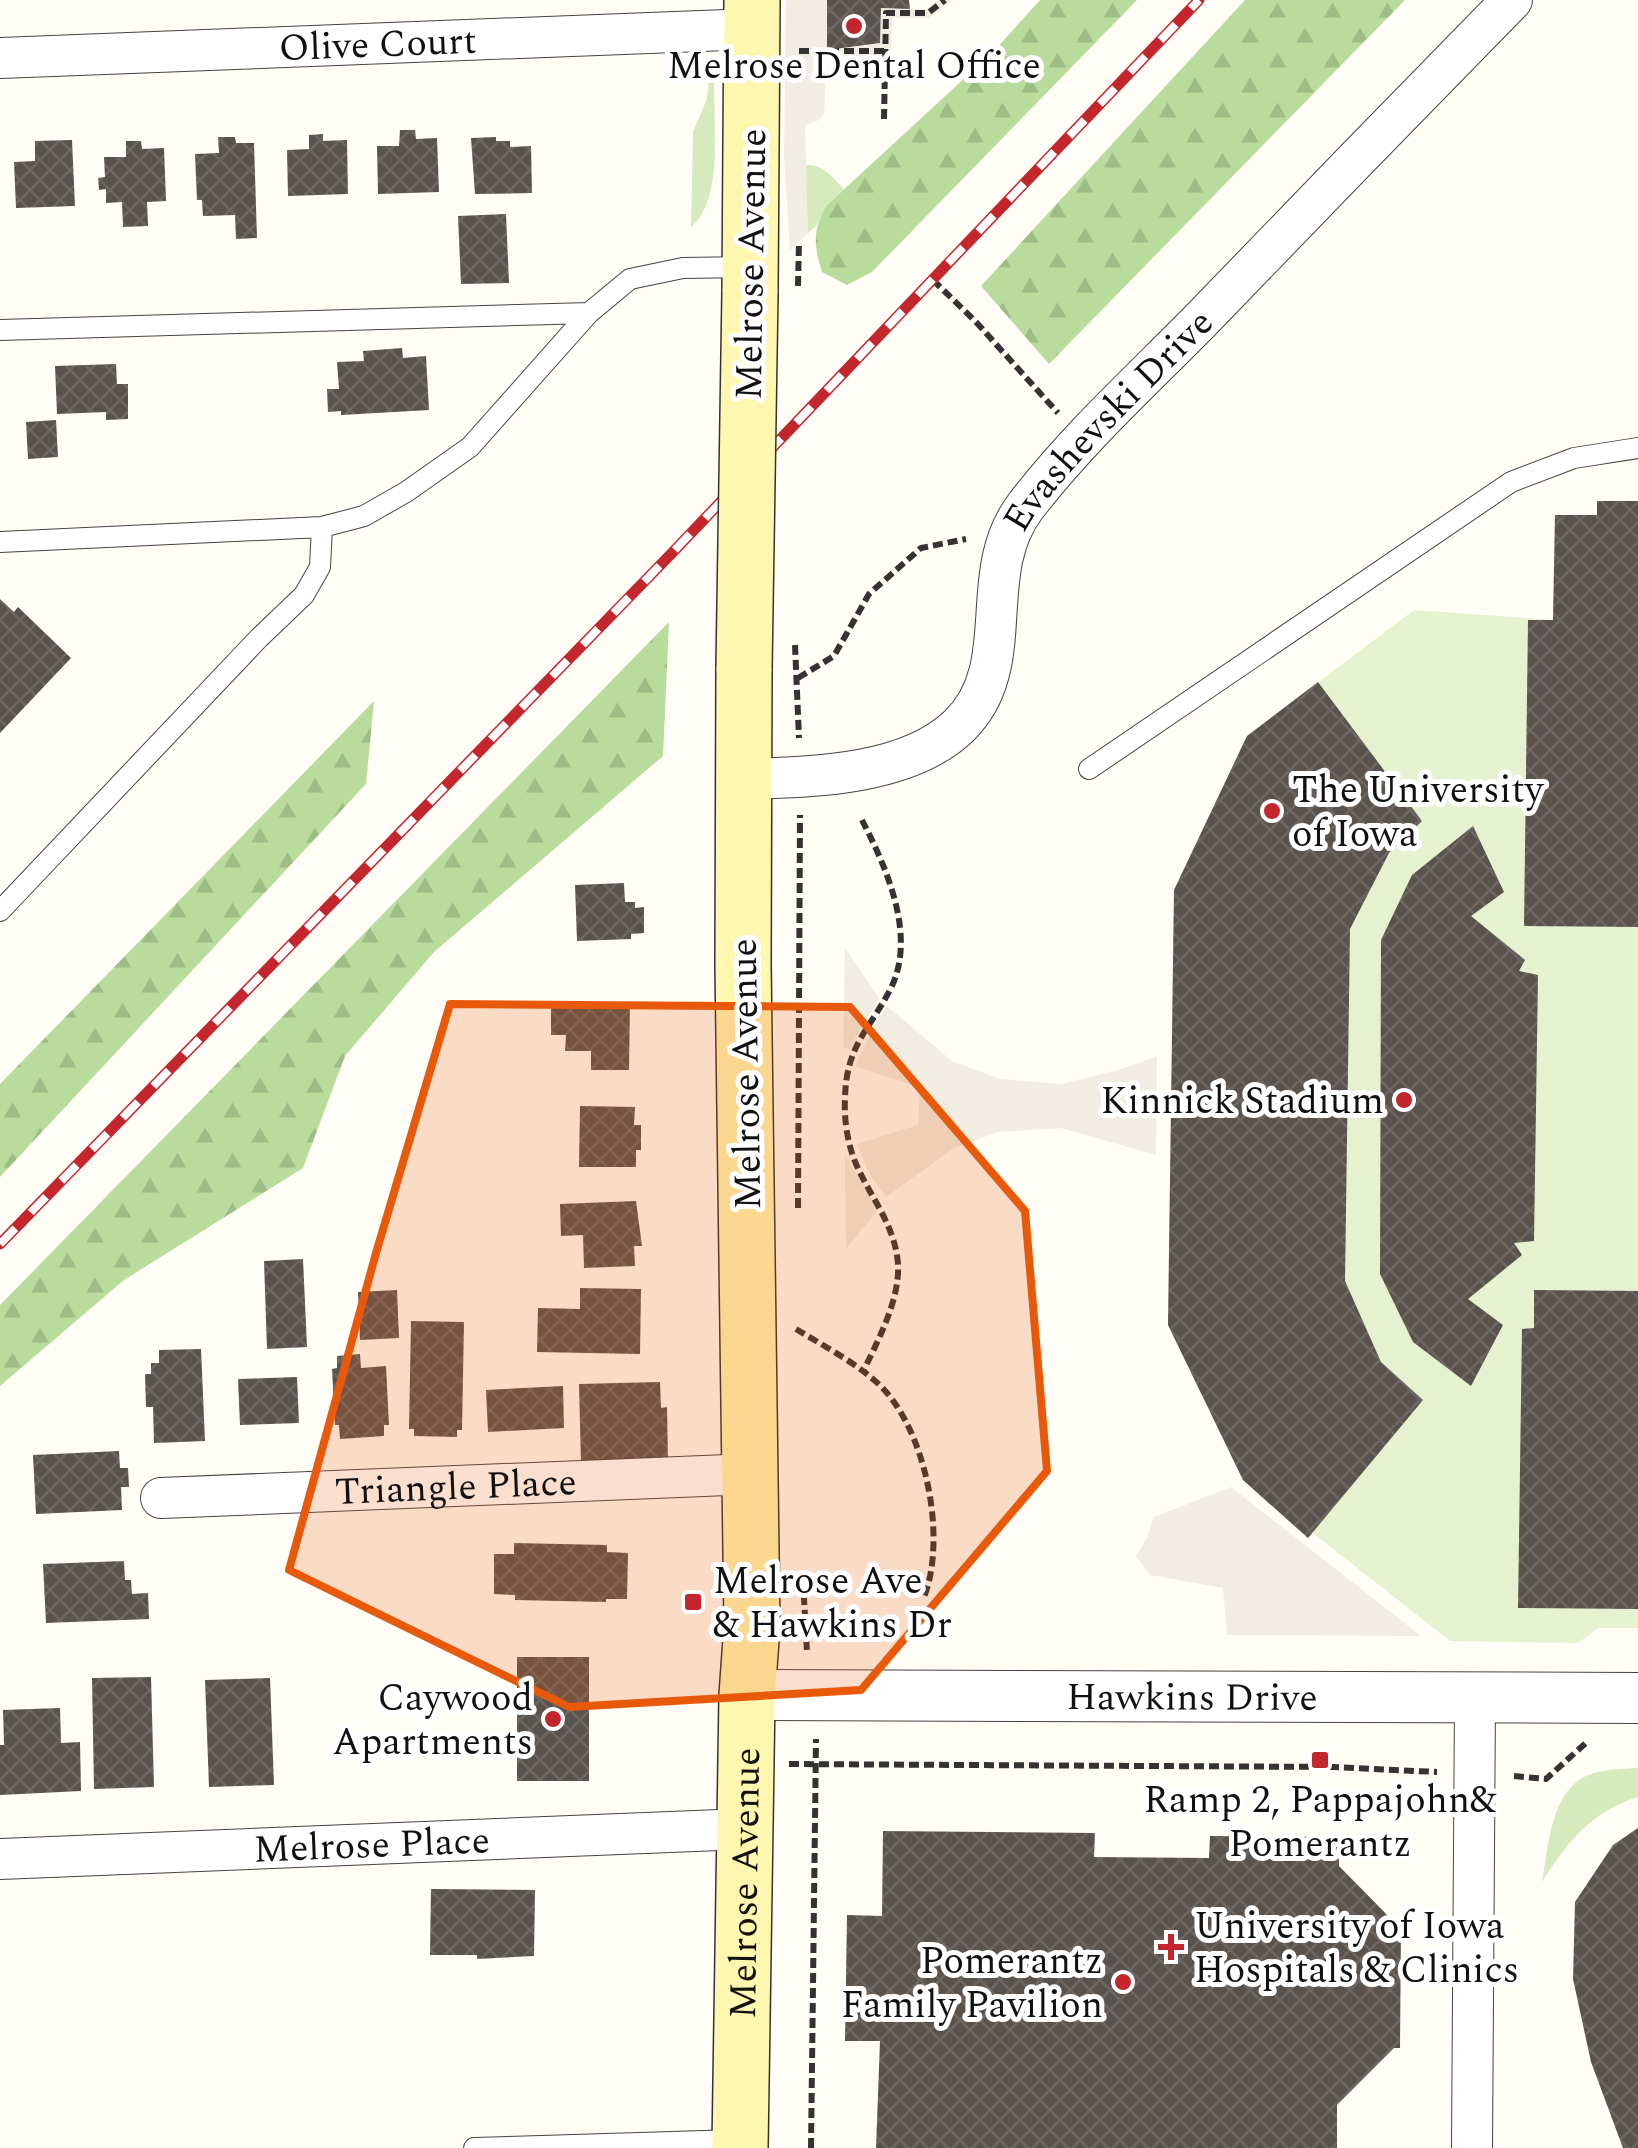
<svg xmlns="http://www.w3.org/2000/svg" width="1638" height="2148" viewBox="0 0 1638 2148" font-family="Spectral,serif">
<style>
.grass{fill:#d5ebbd}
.forest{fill:url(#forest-firs)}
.pitch{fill:#e6f2cf}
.plaza{fill:#f1ede2}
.building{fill:url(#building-cross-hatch)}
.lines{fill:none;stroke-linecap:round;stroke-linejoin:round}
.service-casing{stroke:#444;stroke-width:22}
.minor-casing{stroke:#444;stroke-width:42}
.tertiary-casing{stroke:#444;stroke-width:52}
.secondary-casing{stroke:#333;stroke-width:58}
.path{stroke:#333;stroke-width:6;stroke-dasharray:10 5;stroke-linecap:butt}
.service{stroke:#fff;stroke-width:20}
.minor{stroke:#fff;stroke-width:40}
.tertiary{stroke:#fff;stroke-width:50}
.secondary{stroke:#fff6b0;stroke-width:55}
.rail-casing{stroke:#c4262e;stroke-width:11}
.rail{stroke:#fff;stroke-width:8;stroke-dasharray:22;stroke-linecap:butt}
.secondary-bridge-casing{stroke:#333;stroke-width:58;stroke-linecap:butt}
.path-bridge{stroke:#333;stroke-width:6;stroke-dasharray:10 5;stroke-linecap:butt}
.secondary-bridge{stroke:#fff6b0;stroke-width:55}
.marked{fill:#e8590c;fill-opacity:0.2;stroke:#e8590c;stroke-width:8;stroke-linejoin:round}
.poi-dot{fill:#c4262e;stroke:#fff;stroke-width:4}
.labels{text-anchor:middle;stroke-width:10;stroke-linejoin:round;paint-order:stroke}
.street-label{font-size:38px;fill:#111;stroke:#fff}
.poi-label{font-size:38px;fill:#111;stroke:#fff;text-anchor:start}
</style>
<defs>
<pattern id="forest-firs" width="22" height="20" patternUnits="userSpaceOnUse" patternTransform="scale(2.5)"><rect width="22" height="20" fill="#b9dc9c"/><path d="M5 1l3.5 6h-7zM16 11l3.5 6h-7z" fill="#9ebc85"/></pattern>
<pattern id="building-cross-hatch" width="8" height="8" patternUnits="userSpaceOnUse" patternTransform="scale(2.5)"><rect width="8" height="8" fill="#5a524d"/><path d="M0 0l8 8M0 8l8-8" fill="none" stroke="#6d6662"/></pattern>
</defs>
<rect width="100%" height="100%" fill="#fffdf5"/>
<path class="grass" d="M711,62L714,76C713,117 725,199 691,227L693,132L707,99Z
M805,165C824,164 832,177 844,189L827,205L816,226L808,233Z
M1638,1768V1797C1592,1811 1567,1842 1542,1882C1548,1850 1550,1797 1582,1778C1597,1769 1621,1769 1638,1768Z"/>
<path class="forest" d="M1040,0H1137L872,272L847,285L822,272C814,246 812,229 827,205L994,51Z
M1245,0H1405L1049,364L981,286Z
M669,622L663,756L434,952L345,1056L303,1168L124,1280L0,1386V1305Z
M374,701L366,784L0,1177V1084Z"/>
<path class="pitch" d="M1597,501H1638V1628H1598L1578,1643L1450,1641L1313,1533L1308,1538L1243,1480L1168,1325L1174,890L1247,736L1414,610L1553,620L1555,515H1597Z"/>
<path class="plaza" d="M786,0H827V50L880,43L881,8L927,9L938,0H953L929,18H892L891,56H827L824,114L819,120L805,125L808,233L790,250L784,156Z
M845,948L879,998L849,1049L843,1047Z
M887,1006L952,1061L1000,1079L1062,1084L1122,1069L1157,1056L1156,1155L1061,1128L998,1132L954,1148L886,1197L868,1172L857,1144L918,1125L920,1088L855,1066L876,1022Z
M845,1155L878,1210L846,1249L845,1184Z
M1231,1487L1421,1636L1227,1635L1223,1588L1150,1575L1136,1556L1146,1540L1154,1517Z"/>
<path class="building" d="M827,0H909L910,9L881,8L880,43L827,50Z
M400,130H415L416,139L437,138L439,192L378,194L377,146H399Z
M323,134V141L347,140L348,194L288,196L287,150L309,149V135Z
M218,137H235L236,143H254L257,238L236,239L235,215L203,216L202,200H197L195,154L219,153Z
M496,137V141H510V147L531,146L532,193L475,194L471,138Z
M72,140L75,206L16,208L14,162L35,161V141Z
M126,141H141L142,149L164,148L166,201L147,202L148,226L123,227L122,202L106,203V189L99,190L98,178L105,177L104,157H126Z
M506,214L509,283L461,284L458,216Z
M402,348L403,358L426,356L429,410L341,415V411L328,412L327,389H339L337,362L364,361L363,351Z
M116,364L117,384H128V419L106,420V412L57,414L55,366Z
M56,420L58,457L28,459L26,422Z
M1597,501H1638V927L1524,926L1528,620H1553L1555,515H1597Z
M0,599L14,612L18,607L71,658L0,733Z
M1318,682L1422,821L1389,853L1350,929L1345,1281L1381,1362L1423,1400L1308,1538L1243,1480L1168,1325L1174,890L1247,736Z
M1473,826L1504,892L1471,916L1525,960L1519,971L1538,975L1534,1241L1514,1243L1522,1255L1468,1299L1503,1325L1471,1386L1413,1342L1380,1274L1381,940L1412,875Z
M624,883L625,902H635V908L644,907V933L631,934V939L577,941L575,885Z
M551,1002H630L629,1070H591V1051H565L566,1035H551Z
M580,1106L635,1107L634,1125H641V1150H636V1167H579Z
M636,1201L642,1246H634L635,1266L584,1268L583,1235L561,1236L560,1204Z
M303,1259L307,1347L267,1349L264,1261Z
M580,1288L641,1289L640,1354L537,1352L538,1308L580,1309Z
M397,1290L399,1338L360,1340L358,1292Z
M1534,1290L1638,1291V1609L1518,1608L1522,1329L1534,1328Z
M411,1321L464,1322L462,1430H457V1437L414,1436V1429H409Z
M201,1349L205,1441L154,1443L153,1407H146L145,1374H151V1363H159V1350Z
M360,1354L361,1368L386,1366L389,1425H384V1436L340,1439L339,1425H335L332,1369L337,1368V1356Z
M297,1377L299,1423L240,1425L238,1379Z
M660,1382L661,1408L667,1407L668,1462L581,1464L579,1384Z
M563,1386L564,1428L488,1432L486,1390Z
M119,1451L120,1468H128L129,1487H121L122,1510L36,1514L33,1455Z
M514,1543L607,1545V1552L628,1553L627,1599H606V1602L515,1600V1595L494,1594V1554H514Z
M124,1561L125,1580H131L132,1594L148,1593L149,1619L46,1623L43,1564Z
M517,1657H589V1781H517Z
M151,1677L154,1787L94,1789L92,1678Z
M270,1678L274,1785L209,1787L205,1680Z
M60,1708L61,1743L80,1742L81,1791L0,1795V1745H4L3,1710Z
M1638,1828V2148H1623L1591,2062L1573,1979L1575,1902L1613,1845Z
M883,1831L1095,1833L1094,1857L1209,1858L1210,1836L1339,1837V1866L1396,1924H1401L1400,2048H1394L1337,2105V2148H876L880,2041H845L847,1915L882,1916Z
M431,1889L535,1890L534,1956L477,1959V1955H430Z"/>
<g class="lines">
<defs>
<path id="service" d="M0,330L589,313
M322,527L364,516L406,492L470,447L589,313L630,279L683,268L748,267
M0,542L322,527L320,567L304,595L259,638L0,911
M1089,769L1511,482L1574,458L1638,448
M474,2148L737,2140"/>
<g id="minor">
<path id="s1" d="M0,58L752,29"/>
<path id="s2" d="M744,779C811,777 907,776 959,726C1021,666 974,575 1025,507C1077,439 1141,381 1201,320C1304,213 1408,106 1512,0"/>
<path id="s3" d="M161,1498L752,1474"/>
<path id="s4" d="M0,1859L745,1829"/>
<path d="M1472,2148L1475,1699"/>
</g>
<g id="tertiary">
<path id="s5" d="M747,1695L1638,1698"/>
</g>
<g id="secondary">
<path d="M750,292L752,0"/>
<path id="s6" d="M740,2148L747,1695L752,1626L743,963L744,668"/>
</g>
</defs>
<use href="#service" class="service-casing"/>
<use href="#minor" class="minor-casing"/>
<use href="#tertiary" class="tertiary-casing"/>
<use href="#secondary" class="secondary-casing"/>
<path class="path" d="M799,51H884
M884,119L886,13H928L945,0
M933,280L976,322L1058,413
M795,645L799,738
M798,678L834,656L869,594L921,548L966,539
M862,820C886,867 917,935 891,988C869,1031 846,1045 845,1099C844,1118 847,1140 854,1159C868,1195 895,1223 898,1264C900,1300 878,1340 863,1372
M798,1208L800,815
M796,1329C822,1345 851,1360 874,1380C925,1422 948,1537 924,1597
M803,1580L807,1652
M789,1764L1333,1767L1437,1772
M1514,1776L1546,1779L1587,1742
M811,2148L816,1739"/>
<use href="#service" class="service"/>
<use href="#minor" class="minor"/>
<use href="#tertiary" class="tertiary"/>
<use href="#secondary" class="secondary"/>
<defs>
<path id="rail" d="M0,1244L672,553L1199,0"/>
</defs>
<use href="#rail" class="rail-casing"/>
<use href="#rail" class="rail"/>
<defs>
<path id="secondary-bridge" d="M744,668L750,292"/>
</defs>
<use href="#secondary-bridge" class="secondary-bridge-casing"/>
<path class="path-bridge" d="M798,286L799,242"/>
<use href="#secondary-bridge" class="secondary-bridge"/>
</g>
<path class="marked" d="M450,1004L850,1007L1025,1211L1047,1471L861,1690L569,1707L289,1570L376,1253Z"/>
<g class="poi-dot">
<circle cx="854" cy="26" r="10"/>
<circle cx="1272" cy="811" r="10"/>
<circle cx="1404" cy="1100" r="10"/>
<rect x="683" y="1592" width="20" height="20" rx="5"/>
<circle cx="553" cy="1719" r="10"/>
<rect x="1310" y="1750" width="20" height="20" rx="5"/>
<path d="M1166 1932h10v10h10v10h-10v10h-10v-10h-10v-10h10z"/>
<circle cx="1123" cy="1982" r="10"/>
</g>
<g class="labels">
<g class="street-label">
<text dy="13" stroke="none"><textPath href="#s1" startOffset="378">Olive Court</textPath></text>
<text transform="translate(750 264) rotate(-89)" y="13">Melrose Avenue</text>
<text dy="13" stroke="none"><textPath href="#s2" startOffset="580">Evashevski Drive</textPath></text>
<text transform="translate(745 1074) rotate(-91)" y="13">Melrose Avenue</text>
<text dy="13" stroke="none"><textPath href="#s3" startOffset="295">Triangle Place</textPath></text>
<text dy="13" stroke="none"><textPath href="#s5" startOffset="445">Hawkins Drive</textPath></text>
<text dy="13" stroke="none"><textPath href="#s4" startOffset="372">Melrose Place</textPath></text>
<text dy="13" stroke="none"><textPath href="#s6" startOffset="265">Melrose Avenue</textPath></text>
</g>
<g class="poi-label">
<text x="854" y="78" text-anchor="middle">Melrose Dental Office</text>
<text x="1292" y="802">The University<tspan x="1292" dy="44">of Iowa</tspan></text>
<text x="1384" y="1113" text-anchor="end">Kinnick Stadium</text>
<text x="713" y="1593">Melrose Ave<tspan x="713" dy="44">&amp; Hawkins Dr</tspan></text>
<text x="533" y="1710" text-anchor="end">Caywood<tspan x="533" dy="44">Apartments</tspan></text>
<text x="1320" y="1812" text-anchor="middle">Ramp 2, Pappajohn&amp;<tspan x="1320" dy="44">Pomerantz</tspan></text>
<text x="1194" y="1938">University of Iowa<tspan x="1194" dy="44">Hospitals &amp; Clinics</tspan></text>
<text x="1103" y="1973" text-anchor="end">Pomerantz<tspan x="1103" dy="44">Family Pavilion</tspan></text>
</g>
</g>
</svg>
